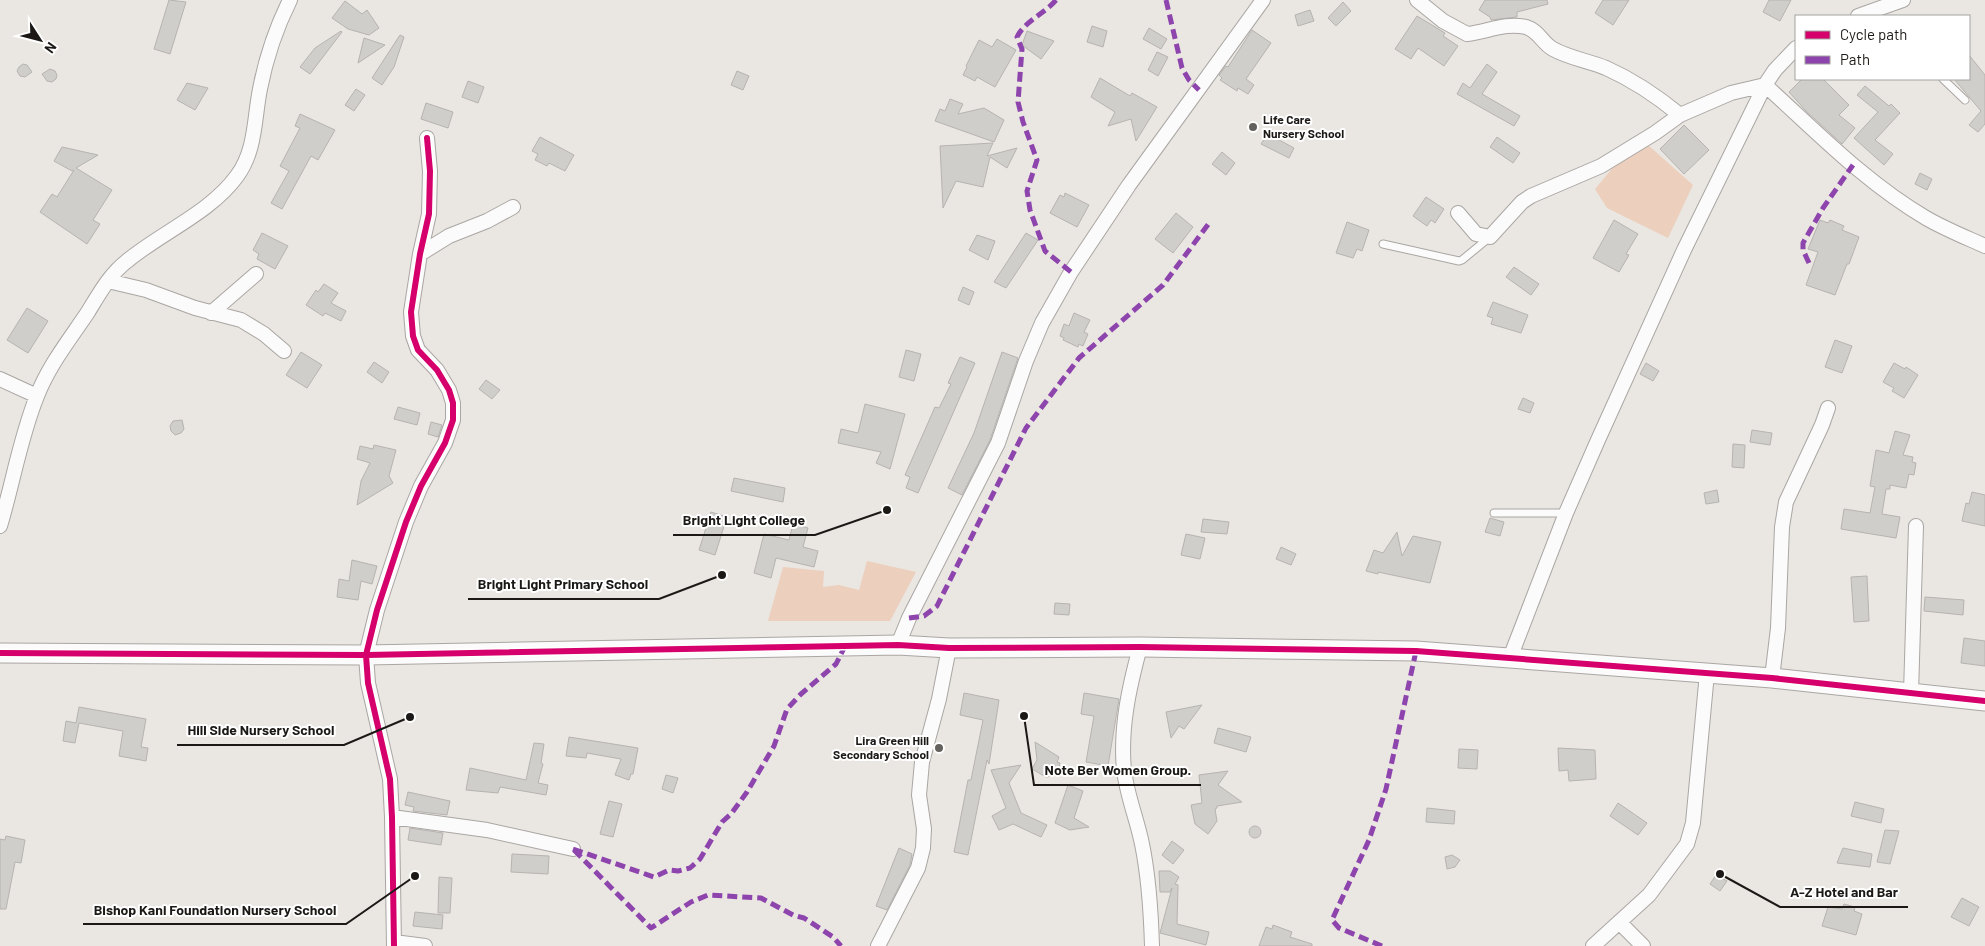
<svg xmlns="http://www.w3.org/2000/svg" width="1985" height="946" viewBox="0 0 1985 946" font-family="Barlow,sans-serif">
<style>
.green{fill:#eccfbc}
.building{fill:#d0cecb;stroke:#b6b3b0}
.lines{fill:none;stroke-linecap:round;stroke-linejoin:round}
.lane-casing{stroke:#aaa6a3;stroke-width:9}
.street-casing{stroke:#aaa6a3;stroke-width:16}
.secondary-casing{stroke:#aaa6a3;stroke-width:21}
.lane{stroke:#fcfbfb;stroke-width:7}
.street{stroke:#fcfbfb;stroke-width:14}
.secondary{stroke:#fcfbfb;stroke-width:19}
.quiet{stroke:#8e44ad;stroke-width:5;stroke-dasharray:10 5;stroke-linecap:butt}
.cycleway-casing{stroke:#fff;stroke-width:9}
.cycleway{stroke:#d6006c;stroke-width:6}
.poi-dot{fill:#63605d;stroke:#fff;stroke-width:2}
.labels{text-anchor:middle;stroke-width:4;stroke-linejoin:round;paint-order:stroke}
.poi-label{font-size:12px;font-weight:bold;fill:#1b1816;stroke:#fff;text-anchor:start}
.leader{fill:none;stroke:#1b1816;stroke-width:2}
.callout-dot{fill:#1b1816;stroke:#fff;stroke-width:2}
.callout-label{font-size:14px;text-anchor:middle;font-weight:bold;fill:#1b1816;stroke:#fff;stroke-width:4;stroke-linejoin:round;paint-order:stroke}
</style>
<rect width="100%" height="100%" fill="#eae6e2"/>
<path class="green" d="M1648,145L1693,185L1668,238L1607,208L1595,189L1621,158Z
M867,561L916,572L890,621H768L783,567L824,571L823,587L839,585L859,590Z"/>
<path class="building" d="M169,0L186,2L170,54L154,49Z
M1485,0H1547L1548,4L1517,12V17L1491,20L1490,17L1479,10Z
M1603,0H1629L1613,25L1595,13Z
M1769,0H1791L1780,21L1763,12Z
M345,1L362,14L367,10L379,28L369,35L348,29L332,18Z
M1343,2L1351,11L1336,26L1328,18Z
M1310,10L1314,21L1298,26L1295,15Z
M1417,16L1445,33L1443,36L1458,46L1444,66L1418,48L1411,59L1395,49Z
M1092,26L1107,31L1103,47L1087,42Z
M1149,28L1167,39L1161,49L1143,39Z
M1252,30L1271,43L1246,79L1254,85L1248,94L1238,88L1237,91L1220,80L1222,78L1219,75L1226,66L1228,67Z
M341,31L342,32L310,74L300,67L315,48Z
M1027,31L1054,41L1041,59L1022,45Z
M400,35L404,37L394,67L382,85L372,78Z
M364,38L385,45L358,63Z
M997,39L1016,50L995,87L977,77L975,81L963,75L967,67L966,66L979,40L992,47Z
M1157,52L1168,57L1158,76L1148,70Z
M1969,55L1985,75V124L1978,132L1969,125L1981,111L1954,79H1969Z
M23,64L27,65L32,72L25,77L20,76L17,71L19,67Z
M1487,64L1497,72L1482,94L1520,116L1514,126L1457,94L1463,83L1470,88Z
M50,69L55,71L57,75L56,79L52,82L47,81L42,74Z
M737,71L749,76L743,90L731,85Z
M1100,78L1130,96L1132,93L1157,107L1136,141L1131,119L1108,126L1115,112L1091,97Z
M1802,79H1823L1849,105L1839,115L1855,128L1842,144L1806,111L1789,92Z
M468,81L484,87L478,103L462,97Z
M187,83L208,88L195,110L177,100Z
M1865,86L1889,106L1891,104L1900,113L1875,140L1893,154L1884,165L1854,138L1878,112L1857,95Z
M356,89L365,95L354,111L345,105Z
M950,99L963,104L958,114L984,108L1004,120L994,142L935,121L940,109L945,111Z
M426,103L453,112L448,128L421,119Z
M300,114L335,130L318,160L311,156L282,209L271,203L289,171L280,166L300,128L295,126Z
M1684,125L1709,150L1684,174L1660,149Z
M1268,134L1294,148L1289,158L1261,144Z
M540,137L574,155L565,171L549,163L547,166L535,160L538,154L532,151Z
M1497,137L1520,153L1513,163L1490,147Z
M993,143L987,156L1017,148L1007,168L990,157L983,187L956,181L943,208L940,146Z
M62,147L98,155L76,168L112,190L93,220L100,224L87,244L40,212L52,194L57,197L74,170L72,171L54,161Z
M1222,152L1235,163L1226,175L1212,164Z
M1920,173L1932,179L1927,190L1915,184Z
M1065,193L1089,205L1077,227L1050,213L1060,195L1064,197Z
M1426,197L1444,209L1435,223L1431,220L1427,226L1413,216Z
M1176,213L1193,227L1173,253L1155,239Z
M1614,220L1638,234L1626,254L1629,255L1619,272L1593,258Z
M1820,220L1828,223L1830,220L1844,226L1842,230L1859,237L1849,264H1847L1835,295L1806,285L1818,252L1808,249Z
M1347,222L1369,230L1362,251L1357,249L1353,258L1336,253Z
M262,233L288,246L275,269L257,259L259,254L253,250Z
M1026,233L1038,240L1006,288L994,282Z
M977,235L995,241L988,260L969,250Z
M1514,267L1539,284L1531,295L1506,277Z
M324,284L338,293L331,303L346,311L341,321L325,313L323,316L306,305L316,290L318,292Z
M963,287L974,292L969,305L958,300Z
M1493,302L1528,315L1521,333L1491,324L1493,318L1487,316Z
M27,308L48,321L28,353L7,340Z
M1074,313L1090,320L1084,332L1088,334L1083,346L1079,344L1078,347L1063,340L1064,338L1060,336L1064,324L1069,326Z
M1835,340L1852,346L1842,373L1825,367Z
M906,350L921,354L914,381L899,377Z
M301,352L322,365L307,388L286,375Z
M1002,352L1018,358L990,440L962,495L948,488L974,433Z
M960,357L975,363L918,493L906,488L910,477L905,475L935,407L939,408L951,384L948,383Z
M374,362L389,372L382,383L367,372Z
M1646,363L1659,371L1653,381L1640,374Z
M1894,363L1905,369L1906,367L1918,375L1904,398L1892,391L1894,388L1883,382Z
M486,380L500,390L492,399L479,389Z
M1523,398L1534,403L1530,413L1518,409Z
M865,404L905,414L890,469L876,463L881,452L838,443L841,429L858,433Z
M398,407L420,413L417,425L394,419Z
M182,420L184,429L181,433L175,435L171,431L170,426L173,421Z
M431,422L442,425L438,437L428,434Z
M1752,430L1772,433L1770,445L1750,442Z
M1895,431L1910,435L1903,455L1913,457L1912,462L1916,463L1914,475L1909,474L1906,488L1890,485V489H1886L1882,514L1900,517L1896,538L1841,529L1844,509L1870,513L1875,487L1870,486L1876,450L1889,453Z
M1733,444L1745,445L1744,468L1732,467Z
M374,445L396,450L389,476L393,483L357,505L361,481L370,463L357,459L360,446L373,449Z
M734,478L785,488L783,502L731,491Z
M1717,490L1719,502L1706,504L1704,493Z
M1972,492L1985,495V526L1962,521L1966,503L1969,504Z
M711,512L727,517L715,555L699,550Z
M1490,518L1504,522L1500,536L1485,532Z
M1203,519L1229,522L1227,534L1201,532Z
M793,524L808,528L803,547L818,551L814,567L776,558L771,578L754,573L764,534L789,540Z
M1397,532L1402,556L1413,536L1441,542L1430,583L1378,572V574L1366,571L1374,550L1383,553Z
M1186,534L1205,538L1200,559L1181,555Z
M1281,547L1296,554L1291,565L1276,559Z
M352,560L377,566L372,584L361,581L358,600L337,597L339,579L349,581Z
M1867,576L1869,621L1854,622L1851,577Z
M1925,597L1964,600L1963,615L1924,611Z
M1055,603L1070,604L1069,615L1054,614Z
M1964,638L1985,641V666L1961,663Z
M964,693L999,700L989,764L987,760L968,855L954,852L968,780H971L983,720L960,715Z
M1084,693L1119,699L1108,766L1086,762L1094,716L1081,714Z
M1202,705L1184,729L1179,726L1171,738L1166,712Z
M79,707L146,719L141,747L148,748L146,761L119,756L123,731L79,723L75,743L63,741L66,721L76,723Z
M1218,728L1251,737L1246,752L1214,743Z
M569,737L638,748L633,774H631L629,780L615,775L621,759L587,753L586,758L566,756Z
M1035,742L1059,757L1057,762L1060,763L1057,775L1046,777L1032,769L1037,760Z
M534,743L544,744L541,763L543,764L538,783L548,785L546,795L500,787L498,793L466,790L470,768L526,780Z
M1558,748L1595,750L1596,779L1569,781L1568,770L1559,771Z
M1459,749L1478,750L1477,769L1458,768Z
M1021,765L1009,783L1021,813L1047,825L1041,837L1013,824L999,830L992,816L1006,808L991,770Z
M1228,771L1218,785L1242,802L1217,806V808L1215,809L1217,821L1208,834L1195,824L1191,805L1202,803L1199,775Z
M666,775L678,778L673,793L662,789Z
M1068,785L1083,791L1074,818L1089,827L1070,830L1055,823Z
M408,792L450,801L447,815L413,811L414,807L405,805Z
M609,801L622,804L613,837L600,834Z
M1855,802L1884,809L1881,823L1851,816Z
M1618,803L1647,823L1638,835L1610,816Z
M1427,808L1455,811L1454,824L1426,822Z
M1249 832a6 6 0 1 1 12 0a6 6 0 1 1-12 0Z
M410,828L443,833L441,845L408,840Z
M1885,830L1899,831L1890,864L1877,862Z
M6,836L25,840L21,863L15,862L6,909H0V839L5,840Z
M1172,841L1184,850L1173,864L1162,855Z
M899,848L912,854L910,865L887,910L876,906Z
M1843,848L1872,854L1870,867L1837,863Z
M512,854L549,856L548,874L511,872Z
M1452,855L1460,860L1455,867L1447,869L1445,857Z
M1159,871H1170L1179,877L1175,884L1178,885L1177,924L1209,932L1206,945L1160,933L1172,888L1170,892H1160Z
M1716,875L1727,881L1720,891L1710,884Z
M439,877L452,878L450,913H438Z
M1962,898L1979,907L1969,926L1951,917Z
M1844,904L1855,907L1854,911L1862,914L1856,935L1822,926L1828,907L1842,909Z
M415,912L443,915L442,929L413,926Z
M1273,925L1292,932L1290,937L1312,944V946H1259L1266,927L1272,929Z"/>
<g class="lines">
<defs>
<path id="lane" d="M1943,79L1965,100
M1383,244L1459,261L1462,260L1490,237
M1494,513H1566"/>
<path id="street" d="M1417,0L1443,21L1467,34C1487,32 1505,22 1526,27C1539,31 1542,43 1553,49C1569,58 1589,61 1606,68C1633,80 1658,97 1680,115L1731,93L1765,85C1817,132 1866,183 1926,218C1945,229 1965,237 1985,246
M1858,16L1903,0
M1458,213L1476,234L1490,237L1522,202L1531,196L1601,166L1655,133L1680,115
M420,254L449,236L487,221L513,207
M108,281L146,290L195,308L241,320L264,334L284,351
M211,313L256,274
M0,379L37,396
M0,526C13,483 20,438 37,396C49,365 70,339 88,312C99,294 110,274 127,261C162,232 210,213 237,176C256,150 254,119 260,89C266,58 276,28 290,0
M898,645L909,618L998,443L1026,361L1042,323L1071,272L1129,185L1263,0
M1140,647C1129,688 1120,728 1124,770C1127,796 1137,819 1142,844C1149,878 1151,912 1152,946
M1510,658L1566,513L1598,440L1684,250L1765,85L1775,70L1796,48
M1772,678L1778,628L1782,527L1786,502L1822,425L1828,408
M1911,693L1916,526
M392,817L487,830L573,849
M1619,922L1643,946
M394,942L425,946
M394,946L392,817L390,779L368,683L366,655L377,610L406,522L421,486L445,443L453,420V403L449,390L437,370L418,350L413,336L411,312L420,254L429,214L430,171L427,138
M878,946L918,868L923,848L924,829L919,795L922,762L939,699L949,648
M1593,946L1649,895L1687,844L1693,823L1707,673"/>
<path id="secondary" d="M0,653L366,655L898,645L949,648L1140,647L1416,651L1772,678L1985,701"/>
</defs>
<use href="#lane" class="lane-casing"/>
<use href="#street" class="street-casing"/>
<use href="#secondary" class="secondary-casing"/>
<use href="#lane" class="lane"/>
<use href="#street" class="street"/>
<use href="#secondary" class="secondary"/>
<path class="quiet" d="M1056,0C1044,14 1025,21 1017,37L1022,49L1018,102L1023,122L1037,160L1027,191L1030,210L1045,251L1071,272
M1166,0L1182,68L1189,80L1199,90
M1809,263L1803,250V243L1823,208L1853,165
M909,618L924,616L937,606L1026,428L1079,358L1163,285L1210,222
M573,849L654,877L669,870L678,871L690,868L700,859L722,822L731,814L747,792L774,746L787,709L801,694L836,664L845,646
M574,850L651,928L691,902L708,895L761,898L793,915L804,918L833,937L841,946
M1382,946L1339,928L1332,920L1369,840L1386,789L1416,651"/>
<defs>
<path id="cycleway" d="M0,653L366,655L898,645L949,648L1140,647L1416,651L1772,678L1985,701
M394,946L392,817L390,779L368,683L366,655L377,610L406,522L421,486L445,443L453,420V403L449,390L437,370L418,350L413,336L411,312L420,254L429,214L430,171L427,138"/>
</defs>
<use href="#cycleway" class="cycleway-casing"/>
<use href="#cycleway" class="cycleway"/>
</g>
<g class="poi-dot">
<circle cx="1253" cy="127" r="5"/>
<circle cx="939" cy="748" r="5"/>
</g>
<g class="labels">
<g class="poi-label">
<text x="1263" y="124">Life Care<tspan x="1263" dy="14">Nursery School</tspan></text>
<text x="929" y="745" text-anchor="end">Lira Green Hill<tspan x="929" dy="14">Secondary School</tspan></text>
</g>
</g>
<path class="leader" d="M887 510L815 535H673M722 575L659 599H468M410 717L344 745H177M1024 716L1034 785H1201M1720 874L1780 907H1908M415 876L346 924H83"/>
<g class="callout-dot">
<circle cx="887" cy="510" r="5"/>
<circle cx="722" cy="575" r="5"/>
<circle cx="410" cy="717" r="5"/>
<circle cx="1024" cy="716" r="5"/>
<circle cx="1720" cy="874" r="5"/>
<circle cx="415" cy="876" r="5"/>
</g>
<g class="callout-label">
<text x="744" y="525">Bright Light College</text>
<text x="563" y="589">Bright Light Primary School</text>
<text x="261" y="735">Hill Side Nursery School</text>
<text x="1118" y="775">Note Ber Women Group.</text>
<text x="1844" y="897">A-Z Hotel and Bar</text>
<text x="215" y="915">Bishop Kani Foundation Nursery School</text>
</g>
<rect x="1795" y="15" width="175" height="65" fill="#ffffff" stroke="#a4a3a2"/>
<rect x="1805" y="31" width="25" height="8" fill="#d6006c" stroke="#a4a3a2"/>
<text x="1840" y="40" font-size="15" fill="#1b1816">Cycle path</text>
<rect x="1805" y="56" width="25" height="8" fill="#8e44ad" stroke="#a4a3a2"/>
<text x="1840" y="65" font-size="15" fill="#1b1816">Path</text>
<g transform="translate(40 40) rotate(126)" stroke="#ffffff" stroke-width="4" paint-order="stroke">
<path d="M0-4L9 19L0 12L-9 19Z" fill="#1b1816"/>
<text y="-8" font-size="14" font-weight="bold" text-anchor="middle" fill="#1b1816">N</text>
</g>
</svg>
